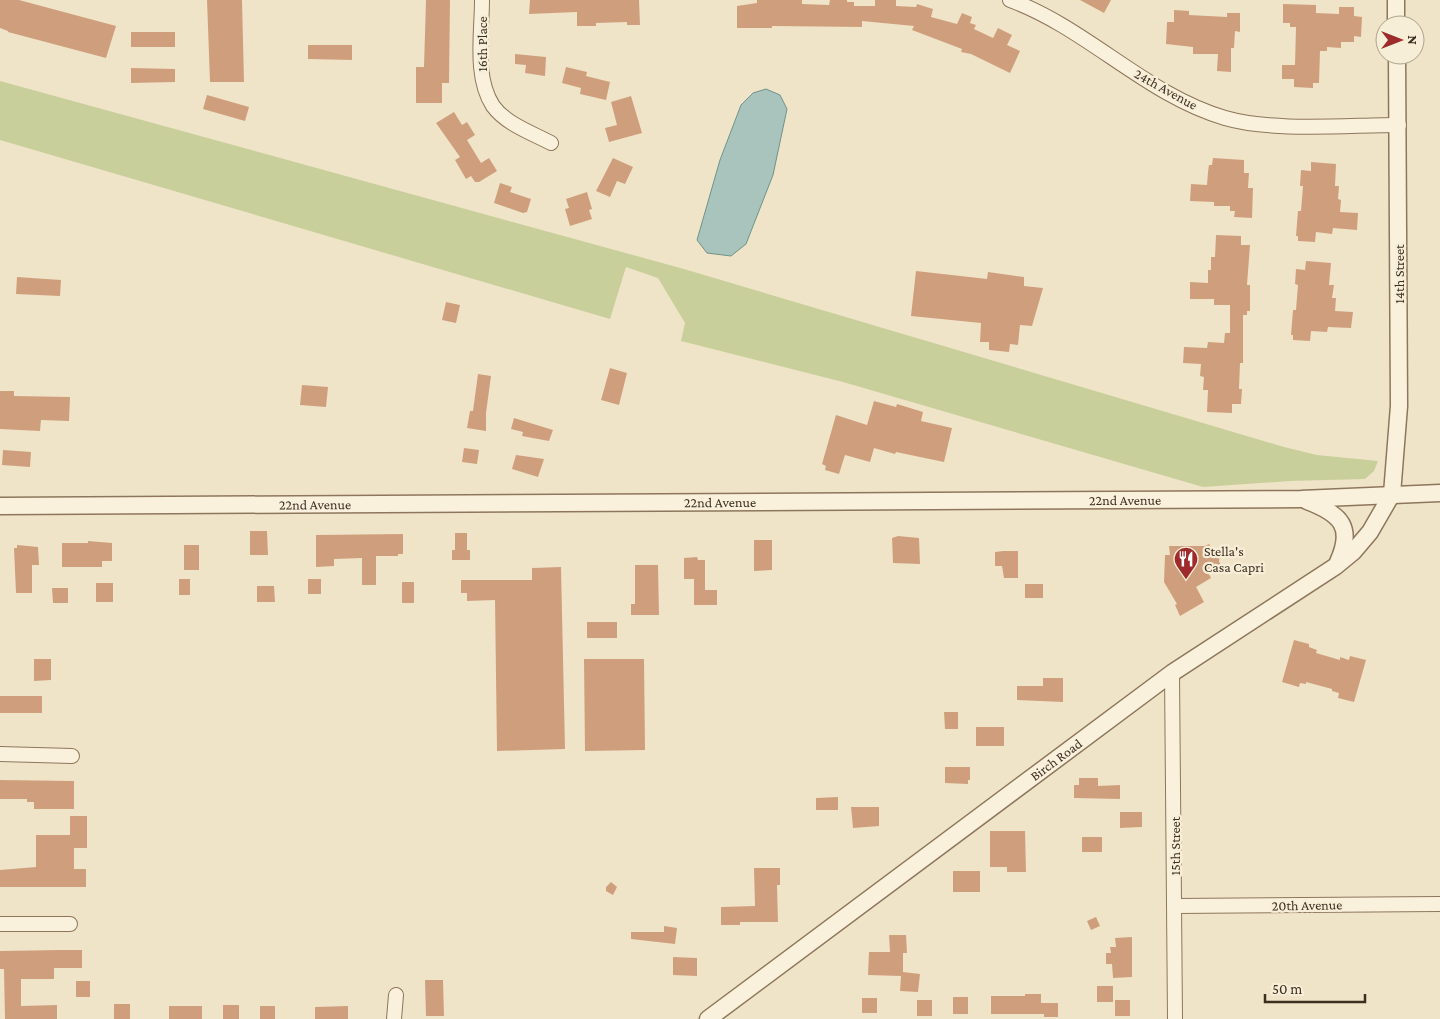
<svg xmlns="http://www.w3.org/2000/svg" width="1440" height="1019" viewBox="0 0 1440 1019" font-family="'Crimson Pro',serif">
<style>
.green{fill:#c9cf9b}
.water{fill:#a9c4bc;stroke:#6f938a}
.building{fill:#cf9f7d}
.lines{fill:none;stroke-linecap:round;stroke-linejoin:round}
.minor-casing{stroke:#8d765c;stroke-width:16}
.tertiary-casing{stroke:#8d765c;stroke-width:19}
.minor{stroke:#faf1dc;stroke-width:14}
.tertiary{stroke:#faf1dc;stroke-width:16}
.labels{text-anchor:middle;stroke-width:4.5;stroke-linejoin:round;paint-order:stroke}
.street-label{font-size:14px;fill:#3d2e20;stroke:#f7eed8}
.poi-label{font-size:14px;fill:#3d2e20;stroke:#f7eed8;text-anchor:start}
</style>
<rect width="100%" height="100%" fill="#f0e4c8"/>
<path class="green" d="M0,81L684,269L1284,447L1317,455L1378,461L1374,471L1365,479L1290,481L1203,487L843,382L681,341L685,323L658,278L626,267L610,319L0,140Z"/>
<path class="water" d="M766,89L780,95L787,109L773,175L746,244L731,256L707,253L697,240L720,160L741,105L753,93Z"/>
<path class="building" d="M0,0H19L116,26L106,58L8,32V31L0,28Z
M207,0H242L244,82H210Z
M426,0H450L449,83H442V103H416V67H424Z
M530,0H639L640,25H627V22L596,23V26H577V12L529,14Z
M757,0H802V4L829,5L830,0H847V2H854V6H875V0H896V6L916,7L917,4L933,9L931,17L957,24L962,13L972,17L970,23L976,25L974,29L993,38L998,28L1012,35L1007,45L1020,51L1010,73L971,54L961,52L962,49L912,30L914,26L862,21V27L772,26V28H737V6L757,3Z
M1080,0H1111L1104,13Z
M1283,4L1316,5V13L1339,14V7H1354V16L1362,17L1361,37L1354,36V42H1341V48L1327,47V51H1320L1319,83H1313V88L1294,87V79H1282V65H1295L1296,27H1290V23H1283Z
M1174,10L1189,11V15L1227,17V13H1240V32L1235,31L1234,48H1231V72L1217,71L1218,54H1193V47L1166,44L1167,22H1174Z
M131,32H175V47H131Z
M308,45H352V60L308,59Z
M515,54L546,57L545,76L525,73L526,65L515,64Z
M566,67L587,72L586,76L610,82L606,100L580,94L581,88L562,83Z
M131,68L175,69V82L131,83Z
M207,95L249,107L245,121L203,109Z
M631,96L642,133L609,142L605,128L617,125L611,102Z
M454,112L462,125L467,122L475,135L467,140L481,163L489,158L497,171L479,182H475L471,176L466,179L455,160L460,157L436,123Z
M613,158L633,167L625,184L617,181L610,197L596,191Z
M1213,158L1244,160V173H1249L1248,188H1253L1252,218L1234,217L1235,211H1230V206H1214V202L1190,201L1191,184L1207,185L1208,172L1209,165H1212Z
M1311,162L1336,164L1335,186H1339L1338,199L1341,200L1340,212L1358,213L1357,230L1333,228L1332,234L1316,232L1315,242L1298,241V236H1296L1298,211H1301L1303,186H1300L1301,170L1311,171Z
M500,183L512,187L510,192L531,199L527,212L523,213L494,203Z
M587,192L592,209L589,210L592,219L570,226L565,209L569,208L566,199Z
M1216,235L1241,236V245H1250L1247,285H1250V311H1247V315H1243V363H1240L1239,389H1242L1241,404H1232V413L1207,412L1208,390H1203L1204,377L1200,376L1201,364L1183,363L1184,347L1207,348L1208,342L1224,343L1225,333H1230V305H1214V299H1190V282L1208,283V270H1211V257H1215Z
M1306,261L1331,263L1329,285H1334L1332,298H1336L1335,311L1353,312L1351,328L1328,327L1327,332L1311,331L1310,341L1293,340V335H1291L1293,310H1296L1298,285L1295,284L1296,269L1305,270Z
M916,271L987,279L988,272L1024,277V286L1043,288L1032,326L1020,325L1018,345L1010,344L1009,352L989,350V342H980L981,323L911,316Z
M17,277L61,280L60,296L16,294Z
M446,302L460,305L456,323L442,320Z
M610,368L627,373L619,405L601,400Z
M478,374L491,376L486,413V431L467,428L470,411H473Z
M302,385L328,387L326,407L300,405Z
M0,391H14V396L70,397L69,421L41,420L40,431L0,429Z
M874,401L896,407L897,404L923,412L921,421L952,428L944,462L896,452L895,454L874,448L870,462L845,455L839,474L825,470L826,466L822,464L836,415L867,425Z
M514,418L553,430L549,441L522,436L523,432L511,429Z
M464,448L479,450L477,464L462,462Z
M3,450L31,452L30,467L2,465Z
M516,455L544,459L538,477L512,469Z
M250,531H267L268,555H250Z
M455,533H467V550H470V560H452V550H455Z
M403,534V554H398V556H376V585H362V558L334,559V566L316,567V535Z
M898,536L919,538L920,564L893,563L892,538Z
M754,540H772V570L754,571Z
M88,541L112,543V561H102V567H62V543H88Z
M1209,544L1214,552H1220L1219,562L1222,566L1209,574L1211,578L1196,587L1204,602L1180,616L1175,605L1177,604L1164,582L1165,555H1170L1169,546H1205Z
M17,545L38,547L39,565H32V593H16L14,548H17Z
M184,545H199V570H184Z
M1003,551H1018V578H1004L1002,566H995V552Z
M697,557L698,560H705V590H717V605H694V579H684V558Z
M635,565H658L659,615H631V604H635Z
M561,567L565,749L497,751L495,600L467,601V593H461V580H532V568Z
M179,579H190V595H179Z
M308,579H321V594H308Z
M402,582H414V603H402Z
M96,583H113V602H96Z
M1025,584H1043V598H1025Z
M257,586H274L275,602H257Z
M52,588H68V603H53Z
M587,622H617V638H587Z
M1294,640L1309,644V647L1317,650L1316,653L1340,660V657L1349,660L1350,656L1366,660L1354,702L1338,698L1339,693L1332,691V689L1306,682V684L1300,683L1299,687L1282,682Z
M34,659H51V680L34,681Z
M584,659H644L645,750L585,751Z
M1043,678H1063V702L1017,700V686H1043Z
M0,696H42V713H0Z
M944,712H958V729H945Z
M976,727H1004V746H976Z
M945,767H970V780H968V784L945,783Z
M1079,778H1098V786L1120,785V799L1074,798V785H1079Z
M0,780L74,781V809H34V802H27V799H0Z
M838,797V810H816V798Z
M851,807H879V826L853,828Z
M1120,812H1142V827L1120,828Z
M70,816H87V848H74V869H86V887H0V870L36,867V835H70Z
M990,831H1025L1026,872H1007V867H990Z
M1082,837H1102V852H1082Z
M754,868H780V885H777L778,922H740V925H721V907L755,906Z
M953,871H980V892H953Z
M611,882L617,887L613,895L606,891V887Z
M1096,917L1100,926L1091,930L1087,921Z
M664,926L677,928L675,944L631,939V932H664Z
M889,935H906L907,953H903V972L920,974L918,992L900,991L901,976L868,975L869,952H890Z
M1132,937V977L1113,978L1112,964H1106V953H1111L1110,947H1116L1115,938Z
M61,950H82V968H54V979H21V1006L57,1005V1019H5L4,969H0V951Z
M673,957L697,958V976L673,975Z
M425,980H443L444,1016H426Z
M76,981H90V997H76Z
M1097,986H1113V1002H1097Z
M1025,994H1041V1003H1058V1017H1044V1014H991V996H1025Z
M953,997H968V1014H953Z
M862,998H877V1013H862Z
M917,1000H932V1016H917Z
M1115,1000H1130V1016H1115Z
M114,1004H130V1019H114Z
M223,1005H239V1019H223Z
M169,1006H202V1019H169Z
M260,1006H275V1019H260Z
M348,1006V1019H315V1007Z"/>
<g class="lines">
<defs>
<path id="minor" d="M482,0C482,33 474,77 493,106C506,124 532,133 551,143
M1010,0C1087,28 1146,95 1225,118C1273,132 1347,125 1399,125
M1172,673L1175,1019
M0,754L72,756
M1175,906L1440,904
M0,924H70
M394,1019L396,995"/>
<g id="tertiary">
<path d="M1396,0V25"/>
<path d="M1307,501C1341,514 1354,527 1338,562"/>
<path id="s1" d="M0,506L1301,499L1440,493"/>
<path id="s2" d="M708,1019L1172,673L1336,566L1353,552L1370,532L1392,494L1399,406L1397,55"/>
</g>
</defs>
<use href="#minor" class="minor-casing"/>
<use href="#tertiary" class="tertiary-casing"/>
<use href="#minor" class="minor"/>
<use href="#tertiary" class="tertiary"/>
</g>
<defs>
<symbol id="restaurant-pin" viewBox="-11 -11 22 30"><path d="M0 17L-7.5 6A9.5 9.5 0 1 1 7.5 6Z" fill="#9e2a2b" stroke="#f7eed8"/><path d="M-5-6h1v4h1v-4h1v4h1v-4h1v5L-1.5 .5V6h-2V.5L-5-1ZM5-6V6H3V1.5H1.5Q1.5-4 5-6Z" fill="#fff"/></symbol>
</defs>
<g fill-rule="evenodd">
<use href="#restaurant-pin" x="1172" y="545" width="28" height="38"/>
</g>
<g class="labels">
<g class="street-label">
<text transform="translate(482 44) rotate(-90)" y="5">16th Place</text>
<text transform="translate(1166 89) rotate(29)" y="5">24th Avenue</text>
<text transform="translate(1399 274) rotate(-90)" y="5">14th Street</text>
<text dy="5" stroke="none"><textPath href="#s1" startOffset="1125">22nd Avenue</textPath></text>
<text dy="5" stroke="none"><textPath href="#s1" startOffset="720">22nd Avenue</textPath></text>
<text dy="5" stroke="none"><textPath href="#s1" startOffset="315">22nd Avenue</textPath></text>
<text dy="5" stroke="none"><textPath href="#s2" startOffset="434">Birch Road</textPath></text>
<text transform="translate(1175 846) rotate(-90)" y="5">15th Street</text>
<text transform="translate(1307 905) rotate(-1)" y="5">20th Avenue</text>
</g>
<g class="poi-label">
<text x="1204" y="556">Stella's<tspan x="1204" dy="16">Casa Capri</tspan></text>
</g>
</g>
<g transform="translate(1400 40) rotate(90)"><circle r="24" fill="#f7eed8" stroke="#ada18e"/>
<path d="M0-4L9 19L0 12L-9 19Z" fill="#9e2a2b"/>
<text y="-8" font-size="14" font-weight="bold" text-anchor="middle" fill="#3d2e20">N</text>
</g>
<path d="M1265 994v8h100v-8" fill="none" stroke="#3d2e20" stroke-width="2.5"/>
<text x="1272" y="994" font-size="15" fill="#3d2e20" stroke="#f7eed8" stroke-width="4" paint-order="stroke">50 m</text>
</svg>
